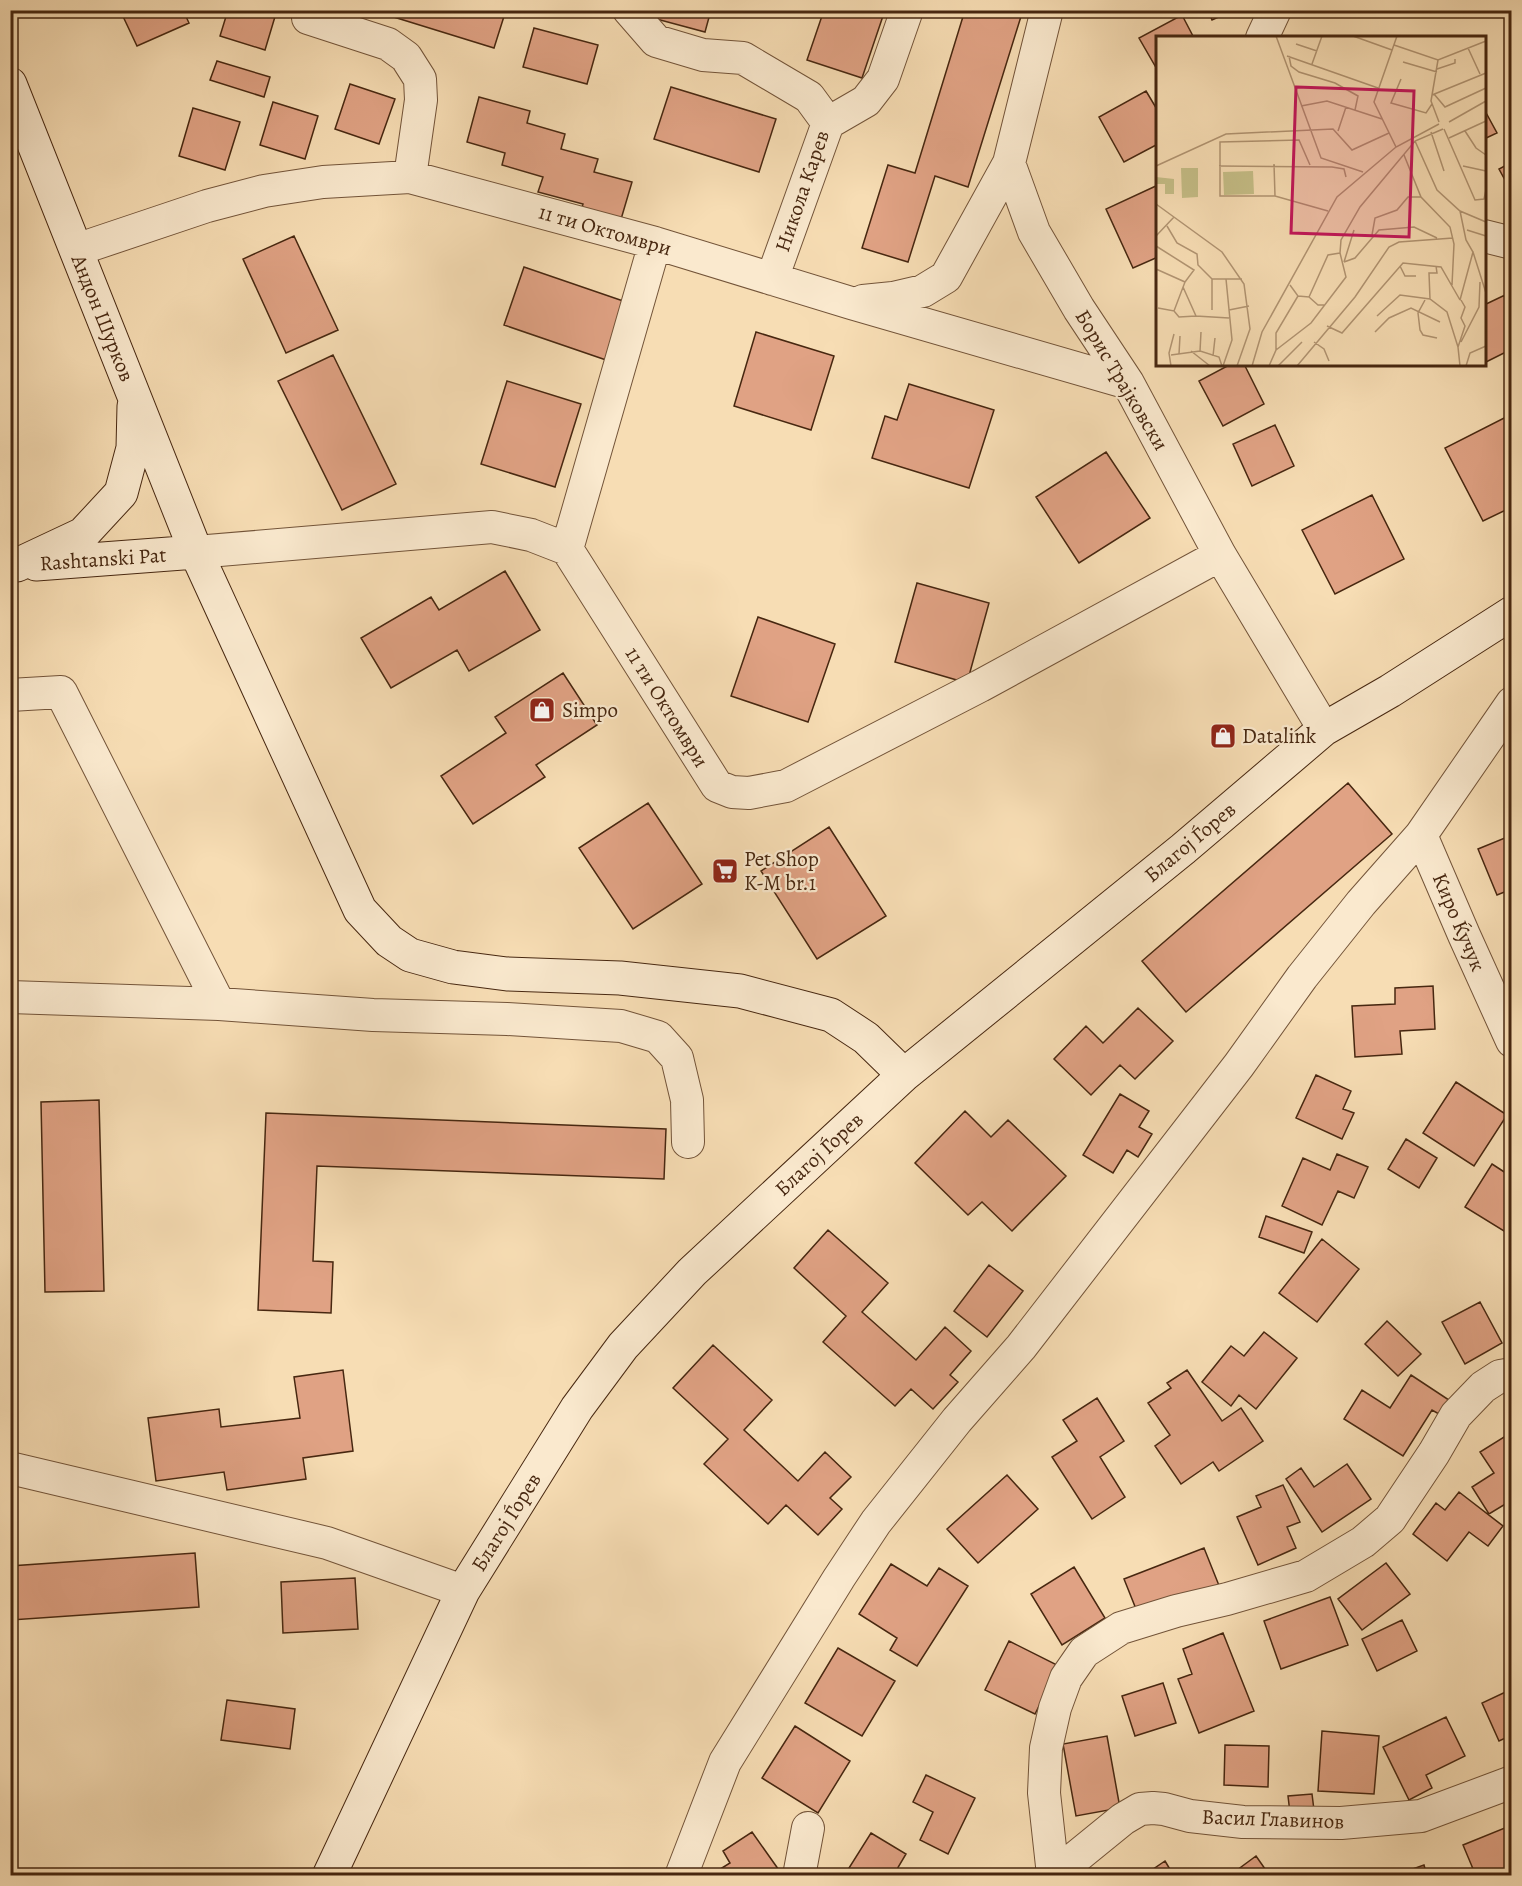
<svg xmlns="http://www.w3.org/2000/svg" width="1522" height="1886" viewBox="0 0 1522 1886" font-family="Alegreya,serif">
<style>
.building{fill:#e0a284;stroke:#472710;stroke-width:1.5}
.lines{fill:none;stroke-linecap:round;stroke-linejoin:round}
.street-casing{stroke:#735439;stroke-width:34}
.secondary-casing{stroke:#472710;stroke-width:35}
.street{stroke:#fae9ce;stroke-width:32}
.secondary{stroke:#fae9ce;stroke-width:33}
.labels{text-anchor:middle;stroke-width:4.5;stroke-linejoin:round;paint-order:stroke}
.street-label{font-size:21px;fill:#472710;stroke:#fae9ce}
.poi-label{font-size:21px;fill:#472710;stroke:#fae9ce;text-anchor:start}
.inset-road{fill:none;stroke:#b19472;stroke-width:1.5}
.view{fill:#c2185b;fill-opacity:0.15;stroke:#c2185b;stroke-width:3}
.inset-edge{fill:none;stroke:#472710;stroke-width:3}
</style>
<rect width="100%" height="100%" fill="#f7ddb4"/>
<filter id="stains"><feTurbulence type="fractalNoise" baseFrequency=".00333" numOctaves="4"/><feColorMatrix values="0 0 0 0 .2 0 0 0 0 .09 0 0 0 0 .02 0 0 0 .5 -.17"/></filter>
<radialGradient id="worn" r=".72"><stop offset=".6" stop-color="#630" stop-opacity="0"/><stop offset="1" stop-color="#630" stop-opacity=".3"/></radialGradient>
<path class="building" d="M120,10H183L189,23L137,46Z
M228,10H277L265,50L220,36Z
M371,10H506L494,48Z
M651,10H711L705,32L649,17Z
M824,10H885L862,78L807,60Z
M965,10H1023L968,187L935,176L908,262L862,248L888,165L915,173Z
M1208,10H1234L1212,20Z
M1182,15L1194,38H1158V71L1139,38Z
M534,28L598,45L587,84L523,67Z
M217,61L270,77L264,97L210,80Z
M350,84L395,99L379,144L335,129Z
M671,87L776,119L759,172L654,139Z
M1146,91L1158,111V144L1124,162L1099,117Z
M479,97L530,111L527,123L565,134L561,149L598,159L594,172L632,182L619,226L580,214L583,204L538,192L543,177L502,165L505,153L467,142Z
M273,102L318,116L305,159L260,145Z
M193,108L240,122L225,170L179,156Z
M1484,109L1497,133L1484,139Z
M1512,162V193L1499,169Z
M1158,185V257L1133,268L1106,209Z
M294,236L338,330L286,353L243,259Z
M524,267L629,303L609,361L504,325Z
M1505,295L1512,307V349L1484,363V305Z
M756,332L834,356L811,430L734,406Z
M333,355L396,484L342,510L278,381Z
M1231,364H1244L1264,404L1223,426L1199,381Z
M507,381L581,404L555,487L481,464Z
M909,384L994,410L969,488L872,458L885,416L897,420Z
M1512,414V507L1483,521L1445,448Z
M1275,425L1294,466L1252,486L1233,444Z
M1106,452L1150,518L1079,563L1036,497Z
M1372,495L1404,559L1335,594L1302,530Z
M505,571L540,630L469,671L457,650L391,688L361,638L431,597L439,610Z
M917,583L989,603L967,683L895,662Z
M758,617L835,644L808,722L731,696Z
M563,673L597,725L536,765L545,777L473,824L441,776L506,733L495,717Z
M1348,783L1392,834L1186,1012L1142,961Z
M648,803L702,884L633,929L579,848Z
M829,827L886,916L817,959L761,871Z
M1512,835V889L1497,895L1478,849Z
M1433,986L1435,1029L1400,1031L1402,1054L1355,1057L1352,1006L1395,1004V988Z
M1138,1008L1173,1041L1135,1079L1120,1065L1091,1095L1054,1059L1086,1026L1103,1043Z
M1316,1075L1351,1091L1343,1109L1354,1113L1342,1139L1296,1118Z
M1456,1082L1507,1115L1474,1166L1423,1133Z
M1120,1094L1149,1111L1139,1127L1152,1134L1138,1157L1127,1150L1113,1173L1083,1155Z
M99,1100L104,1291L45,1292L41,1102Z
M965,1111L991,1137L1008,1120L1066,1176L1012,1231L982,1202L968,1215L915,1163Z
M266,1113L666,1129L664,1179L317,1166L313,1261L333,1262L331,1313L258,1310Z
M1406,1139L1437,1158L1419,1188L1388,1169Z
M1337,1154L1368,1167L1354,1198L1338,1191L1322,1225L1282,1206L1303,1158L1330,1170Z
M1492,1164L1512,1177V1236L1465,1207Z
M1266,1216L1312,1232L1304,1253L1259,1237Z
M828,1230L888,1283L862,1312L916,1360L945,1327L971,1351L950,1375L958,1382L933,1409L911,1389L895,1406L823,1342L846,1316L794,1268Z
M1322,1239L1359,1269L1317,1322L1279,1293Z
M989,1265L1023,1291L987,1337L954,1311Z
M1480,1302L1502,1343L1465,1364L1442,1322Z
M1387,1321L1421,1354L1398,1376L1365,1344Z
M1264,1332L1297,1358L1256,1409L1239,1395L1231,1406L1202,1382L1231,1346L1244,1356Z
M713,1345L772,1400L744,1430L798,1481L825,1452L851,1477L830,1498L842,1509L818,1535L786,1505L768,1524L704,1464L728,1439L673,1388Z
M343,1370L353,1451L303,1458L306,1479L227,1490L224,1472L156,1481L148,1418L219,1409L221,1427L300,1418L294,1377Z
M1187,1370L1222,1421L1241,1408L1263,1441L1219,1471L1213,1462L1181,1484L1155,1446L1170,1435L1148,1403L1171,1388L1167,1383Z
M1411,1375L1455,1404L1446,1418L1432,1410L1403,1456L1344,1419L1362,1390L1390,1408Z
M1097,1398L1124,1441L1100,1457L1125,1497L1092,1519L1052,1457L1077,1441L1063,1420Z
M1512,1432V1482L1508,1485L1512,1491V1500L1489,1514L1472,1487L1494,1473L1480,1452Z
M1347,1464L1371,1499L1322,1532L1286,1479L1301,1468L1314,1487Z
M1007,1475L1038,1509L978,1563L947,1529Z
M1283,1485L1300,1522L1287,1527L1296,1548L1258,1565L1237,1517L1261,1507L1256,1496Z
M1459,1492L1503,1526L1488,1546L1469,1532L1447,1561L1413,1534L1436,1503L1445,1510Z
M1204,1548L1220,1588L1140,1619L1124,1579Z
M195,1553L199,1607L11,1620L10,1566Z
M1386,1563L1410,1594L1362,1630L1338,1599Z
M891,1564L927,1586L939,1568L968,1586L917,1666L890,1650L897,1638L859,1614Z
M1074,1567L1105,1618L1062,1645L1031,1594Z
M355,1578L358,1629L283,1633L281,1582Z
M1330,1597L1348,1645L1281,1669L1264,1621Z
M1402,1620L1417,1651L1377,1671L1362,1639Z
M1223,1633L1254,1711L1199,1733L1178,1679L1192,1674L1183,1649Z
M1009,1641L1059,1666L1035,1714L985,1690Z
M838,1648L895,1681L862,1736L805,1703Z
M1163,1683L1176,1723L1135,1736L1122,1696Z
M1512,1689V1735L1499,1741L1482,1703Z
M227,1700L295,1709L290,1749L221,1740Z
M1446,1717L1465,1756L1426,1775L1432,1788L1409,1800L1383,1747Z
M795,1726L850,1761L818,1813L762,1778Z
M1322,1731L1379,1736L1374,1794L1318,1791Z
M1107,1736L1120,1808L1076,1816L1063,1744Z
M1225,1745L1269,1746L1268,1787L1224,1785Z
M926,1775L975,1798L948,1854L920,1840L933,1812L913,1802Z
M1312,1794L1314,1810L1290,1813L1288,1796Z
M1512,1825V1866L1490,1876H1476L1463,1845Z
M752,1832L781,1873L778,1876H709L730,1863L723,1851Z
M871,1833L906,1854L893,1876H854L856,1872L849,1868Z
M1256,1856L1270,1876H1229Z
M1165,1861L1174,1876H1143Z
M1424,1865L1427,1876H1393Z"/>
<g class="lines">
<defs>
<path id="street" d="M629,10L656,41L703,55L743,58L809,97L828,123L772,279
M1047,10L1009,163L1034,232L1079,309L1128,383L1220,555L1324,729
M308,18L388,44L406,57L420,79L421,100L410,177
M1262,38L1275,10
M828,123L866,101L883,79L907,10
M1484,236L1512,243
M76,250L207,206L264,191L323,182L410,177L655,243L851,303L1128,383
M863,301L893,298L923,291L946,277L1009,163
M567,549L655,243
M196,552L492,527L531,535L567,549L717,786L732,792L749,793L786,786L980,686L1220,555
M10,695L61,692L219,1004
M1421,835L1464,935L1512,1041
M10,997L219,1004L373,1015L507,1019L621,1026L658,1037L677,1058L687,1100L688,1142
M10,1468L327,1543L463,1591
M1053,1875L1044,1793L1046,1748L1055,1708L1066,1678L1084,1652L1121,1628L1176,1611L1227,1599L1306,1576L1363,1542L1390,1519L1434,1453L1456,1415L1483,1387L1500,1376L1512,1374
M681,1876L725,1762L839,1578L876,1522L957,1420L1021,1347L1239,1065L1302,977L1361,903L1421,835L1512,703
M799,1876L808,1828
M1053,1876L1123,1819L1140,1809L1153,1808L1164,1809L1190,1816L1243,1822L1341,1823L1421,1816L1512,1782"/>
<path id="secondary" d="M10,84L196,552L360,910L389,941L410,955L453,967L507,974L620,978L740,991L831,1015L866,1038L904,1075
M36,564L196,552
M17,565L83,534L121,493L133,448L134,406
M329,1876L463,1591L577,1408L623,1346L692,1272L904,1075L1183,849L1324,729L1390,691L1512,613"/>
</defs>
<use href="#street" class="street-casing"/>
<use href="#secondary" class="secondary-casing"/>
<use href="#street" class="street"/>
<use href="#secondary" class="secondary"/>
</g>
<defs>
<symbol id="shop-square" viewBox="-11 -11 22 22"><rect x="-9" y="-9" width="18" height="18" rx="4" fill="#8f2418" stroke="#fae9ce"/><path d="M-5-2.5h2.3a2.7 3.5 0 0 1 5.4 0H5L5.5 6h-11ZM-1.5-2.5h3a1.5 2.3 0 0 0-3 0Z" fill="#fff"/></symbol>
<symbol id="supermarket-square" viewBox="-11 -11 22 22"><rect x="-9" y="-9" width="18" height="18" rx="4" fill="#8f2418" stroke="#fae9ce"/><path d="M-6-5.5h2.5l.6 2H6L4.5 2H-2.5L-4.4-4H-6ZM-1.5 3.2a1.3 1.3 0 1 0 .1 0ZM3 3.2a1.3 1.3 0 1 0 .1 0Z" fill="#fff"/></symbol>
</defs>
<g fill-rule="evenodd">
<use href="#shop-square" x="527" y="695" width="30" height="30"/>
<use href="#shop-square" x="1208" y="721" width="30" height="30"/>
<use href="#supermarket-square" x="710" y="856" width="30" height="30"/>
</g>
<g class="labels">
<g class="street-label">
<text transform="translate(802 191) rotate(-71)" y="7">Никола Карев</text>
<text transform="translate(605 230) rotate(16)" y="7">11 ти Октомври</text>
<text transform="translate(103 318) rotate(68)" y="7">Андон Шурков</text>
<text transform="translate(1122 380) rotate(59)" y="7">Борис Трајковски</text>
<text transform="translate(103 559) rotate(-4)" y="7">Rashtanski Pat</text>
<text transform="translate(667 707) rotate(58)" y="7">11 ти Октомври</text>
<text transform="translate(1190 842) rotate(-40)" y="7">Благој Ѓорев</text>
<text transform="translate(1459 922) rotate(67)" y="7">Киро Ќучук</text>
<text transform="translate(819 1154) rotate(-43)" y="7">Благој Ѓорев</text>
<text transform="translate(506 1522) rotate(-58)" y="7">Благој Ѓорев</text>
<text transform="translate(1273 1819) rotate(2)" y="7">Васил Главинов</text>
</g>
<g class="poi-label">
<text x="562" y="717">Simpo</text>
<text x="1242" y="743">Datalink</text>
<text x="744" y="866">Pet Shop<tspan x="744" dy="24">K-M br.1</tspan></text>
</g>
</g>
<g transform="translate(1156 36)">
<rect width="330" height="330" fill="#f7ddb4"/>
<path d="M25,132H42V161L26,162ZM97,135L98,158L68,159L67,136ZM0,141L18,143V158H9V148H0Z" fill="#c5be87"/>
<path class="inset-road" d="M120,0L165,122L207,136M197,0L236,14M140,8L161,15M238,9L282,24L330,5M312,12L324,38M131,20L222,52M133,20L135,30L143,36L179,47L202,60L199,74M282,24L275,65L283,86M247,26L281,36M156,28L166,0M281,33L299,27V23M245,43L235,67L270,77L276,68M278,58L289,71L330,52M276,59L330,37M145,70L171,65L226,83M293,86L330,65M288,93L319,164L328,163L330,154M182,95L190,71M309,95L320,112L330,119M275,96L288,135M293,102L330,85M259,105L281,154L304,175L330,186M240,111L218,66L241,0M248,119L265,161L294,191L298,208L296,249M118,128L119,160M154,129L143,104L64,106V160H119L172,175M0,130L70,98L177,93L196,114L233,97M63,130L176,131L188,133L190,141M307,130L330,135M0,168L66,216L88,248L94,293L81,330M304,175L310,204L317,216L304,264M11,190L21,207L41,218L42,229L56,243M311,194L330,200M216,199L219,182L241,174L252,161H265M0,200L18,181M0,210L38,234L29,246M317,216L330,257M188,226L199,222L223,194L258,191L281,202M188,226L198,194M244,230L249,240H260M0,233L29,246L18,275L2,272M56,243V274M56,243H86M0,249V300M27,251L40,280L73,282M142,260L153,261L172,219L184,217M153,261L162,269H169M274,263L273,237H281L280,230M269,264L262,277L264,294L267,299L281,302M73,274L93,270M18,275L23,281L40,280M221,280L244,259L274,263L291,276L302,311M171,290L186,297L247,227L285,231L304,264M45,296L44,315L63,321L66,330M219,296L233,282L255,272L284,286M158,306L168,313L173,325M305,306L323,271L324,246M120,314L155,287L190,241L184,217L185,204L204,171L259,105L287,93M35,315L54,330M23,318L24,300M15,319L44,315M57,320L59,302M15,330L13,317L18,298M67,330L76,304L70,243M96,330L106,296L181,161L240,111L283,88M113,330L120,314V297L142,260L134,249M122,330L146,306M141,330L199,261L233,211L243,206L297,202M304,330L302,311L309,290L305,282L309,271L305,264M310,330L314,317L330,310"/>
<path class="view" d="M140,51L258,55L253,201L135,197Z"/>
<rect width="330" height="330" class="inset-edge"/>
</g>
<rect width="1522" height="1886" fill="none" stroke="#f7ddb4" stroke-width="36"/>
<rect x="12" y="12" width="1498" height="1862" fill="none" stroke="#472710" stroke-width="3"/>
<rect x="18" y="18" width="1486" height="1850" fill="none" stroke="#472710" stroke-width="1.5"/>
<rect width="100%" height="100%" filter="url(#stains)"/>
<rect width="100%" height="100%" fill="url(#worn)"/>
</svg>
